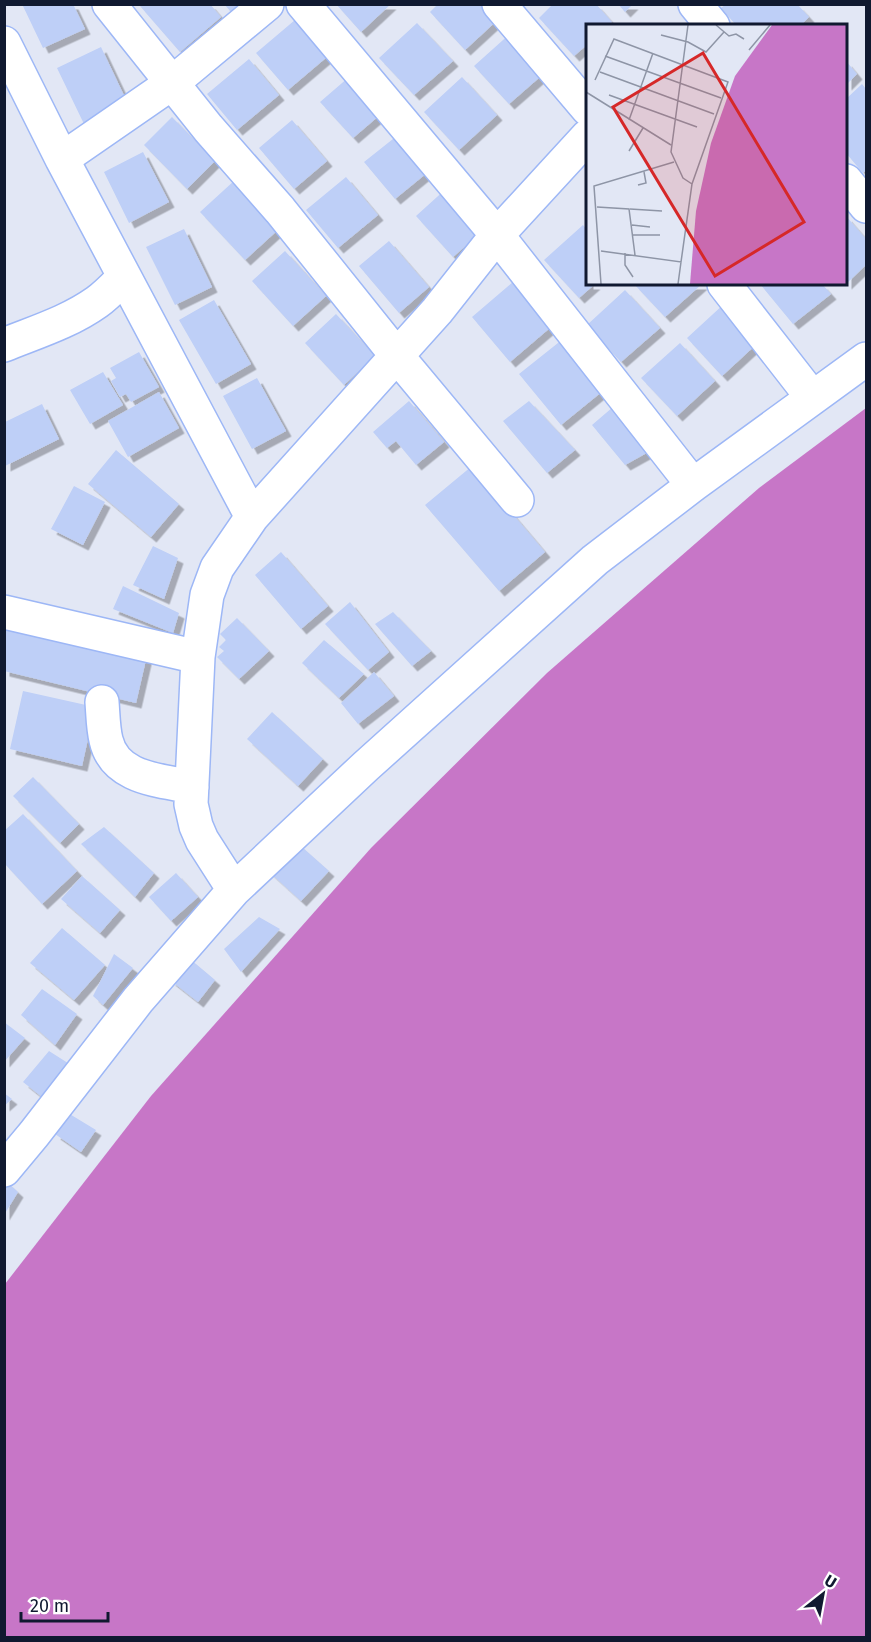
<svg xmlns="http://www.w3.org/2000/svg" width="871" height="1642" viewBox="0 0 871 1642" font-family="'Fira Sans',sans-serif">
<style>
.water{fill:#c776c7}
.building{fill:#becff7;filter:url(#shadow)}
.lines{fill:none;stroke-linecap:round;stroke-linejoin:round}
.minor-casing{stroke:#9db7f6;stroke-width:36}
.minor{stroke:#fff;stroke-width:33}
.inset-road{fill:none;stroke:#8e95a6;stroke-width:1.5}
.view{fill:#d62828;fill-opacity:0.15;stroke:#d62828;stroke-width:3}
.inset-edge{fill:none;stroke:#101930;stroke-width:3}
</style>
<defs>
<filter id="shadow"><feDropShadow dx="5.5" dy="5.5" stdDeviation="0" flood-color="#0004"/></filter>
</defs>
<rect width="100%" height="100%" fill="#e2e7f5"/>
<path class="water" d="M866,408V1637H5V1284L151,1096L371,848L547,673L759,488Z"/>
<path class="building" d="M22,4H73L85,29L43,48Z
M141,4H210L221,17L180,52L140,6Z
M224,4H239L231,12Z
M336,4H391L361,32Z
M438,4H493L503,15L465,50L430,12Z
M553,4H596L612,22L608,26H588V44L574,56L539,18Z
M618,4H633L625,12Z
M725,5H798L809,17L800,26H737L721,8Z
M302,14L334,51L288,90L256,53Z
M417,23L453,61L414,95L379,58Z
M513,31L548,70L509,104L474,66Z
M101,47L128,104L84,124L57,68Z
M249,59L279,95L237,130L207,94Z
M846,61L857,74L846,85Z
M349,77L381,114L353,138L320,102Z
M462,77L497,115L459,150L424,112Z
M862,84L866,89V170L863,173L846,153V99Z
M172,117L215,161L187,189L144,145Z
M292,120L327,161L294,189L259,148Z
M403,131L433,168L395,199L364,162Z
M143,152L169,202L129,223L104,172Z
M346,177L378,215L338,248L306,210Z
M235,180L280,228L245,260L200,212Z
M448,187L486,228L453,257L416,216Z
M846,216L866,239V265L846,284Z
M583,225L588,231V284H595L579,298L544,260Z
M184,229L212,287L175,305L146,247Z
M389,241L429,287L399,313L359,266Z
M285,251L326,296L293,326L252,281Z
M513,282L551,327L510,362L472,317Z
M634,284H702L665,317Z
M760,284H822L831,294L793,324Z
M625,290L660,328L621,362L587,325Z
M214,300L251,364L216,384L179,320Z
M725,303L760,341L722,376L687,338Z
M336,314L375,356L344,385L305,343Z
M563,339L604,390L561,425L519,374Z
M680,343L715,381L677,416L641,378Z
M139,352L159,387L131,402L126,394L120,397L111,381L116,378L110,368Z
M103,372L123,405L90,424L70,390Z
M257,378L286,431L252,449L223,396Z
M159,392L179,428L128,457L108,421Z
M409,401L444,442L416,465L396,441L387,448L373,432Z
M529,401L575,450L547,473L503,421Z
M42,404L59,439L5,466V422Z
M613,407L652,450L625,465L592,425Z
M116,450L179,504L151,537L88,484Z
M472,466L545,552L499,591L425,505Z
M74,486L105,502L83,545L51,529Z
M153,546L178,558L164,599L133,585Z
M281,552L328,606L301,629L255,575Z
M123,586L179,613L173,633L113,609Z
M350,602L389,652L368,670L325,624Z
M393,612L431,651L412,666L375,624Z
M4,616L148,651L136,703L4,671Z
M237,618L269,651L239,679L217,657L224,651L219,647L226,640L220,634Z
M324,640L364,674L339,698L302,663Z
M374,672L394,696L358,724L341,703Z
M23,691L95,707L82,766L10,749Z
M272,712L323,759L298,786L247,739Z
M33,777L79,824L60,843L13,796Z
M23,814L77,871L42,904L4,863V831Z
M104,827L154,873L135,897L81,844Z
M294,840L329,871L301,901L267,870Z
M176,873L198,897L171,921L149,897Z
M82,876L120,910L100,933L61,899Z
M259,917L280,929L241,972L224,949Z
M62,928L105,965L74,1000L30,963Z
M114,954L133,968L103,1005L93,996Z
M190,959L215,980L198,1002L170,980Z
M42,989L77,1014L55,1045L21,1015Z
M4,1022L25,1038L4,1062Z
M49,1051L71,1065L47,1101L23,1082Z
M4,1093L12,1099L4,1106Z
M68,1113L96,1130L81,1152L55,1134Z
M7,1182L18,1192L4,1215V1184Z"/>
<g class="lines">
<defs>
<path id="minor" d="M109,4L208,128L280,210L397,356L517,500
M303,4L497,235L693,485
M499,4L588,109
M695,4L713,26
M4,43L62,159L252,517
M62,159L172,83L267,4
M846,181L866,206
M724,284L812,397
M4,345C36,332 69,322 97,302C107,295 116,285 124,277
M4,612L198,657
M102,702C103,714 103,728 106,740C115,779 160,780 192,787
M234,890L202,840L196,826L191,804L198,657L207,595L217,568L252,517L437,311L497,235L588,136
M4,1170L34,1134L138,1000L234,890L366,766L595,560L693,485L866,359"/>
</defs>
<use href="#minor" class="minor-casing"/>
<use href="#minor" class="minor"/>
</g>
<g transform="translate(586 24)">
<rect width="261" height="261" fill="#e2e7f5"/>
<path d="M186,1H261V260H104L110,187L125,119L149,52Z" fill="#c776c7"/>
<path class="inset-road" d="M102,1L85,128L97,154L106,160M130,1L143,12L150,10L158,15M75,11L102,18L120,28L138,8M163,26L184,1M19,32L135,74M14,48L128,90M9,56L28,15L142,58L106,160L95,238L15,227M0,68L85,121M23,71L111,103M43,96L67,29M43,127L57,104M52,161L60,159L58,148M11,183L43,185L49,231M44,185L76,187M46,201L64,203M47,211H74M39,229V241L47,253M15,260L8,162L88,138M92,260L95,238"/>
<path class="view" d="M117,29L218,198L129,252L27,83Z"/>
<rect width="261" height="261" class="inset-edge"/>
</g>
<rect width="871" height="1642" fill="none" stroke="#101930" stroke-width="12"/>
<g transform="translate(823 1594) rotate(31)" stroke="#ffffff" stroke-width="4.5" paint-order="stroke">
<path d="M0-4.5L10 22L0 15L-10 22Z" fill="#101930"/>
<text y="-9" font-size="16" font-weight="bold" text-anchor="middle" fill="#101930">U</text>
</g>
<path d="M21 1612v9h87v-9" fill="none" stroke="#101930" stroke-width="3"/>
<text x="30" y="1612" font-size="18" fill="#101930" stroke="#ffffff" stroke-width="4.5" paint-order="stroke">20 m</text>
</svg>
